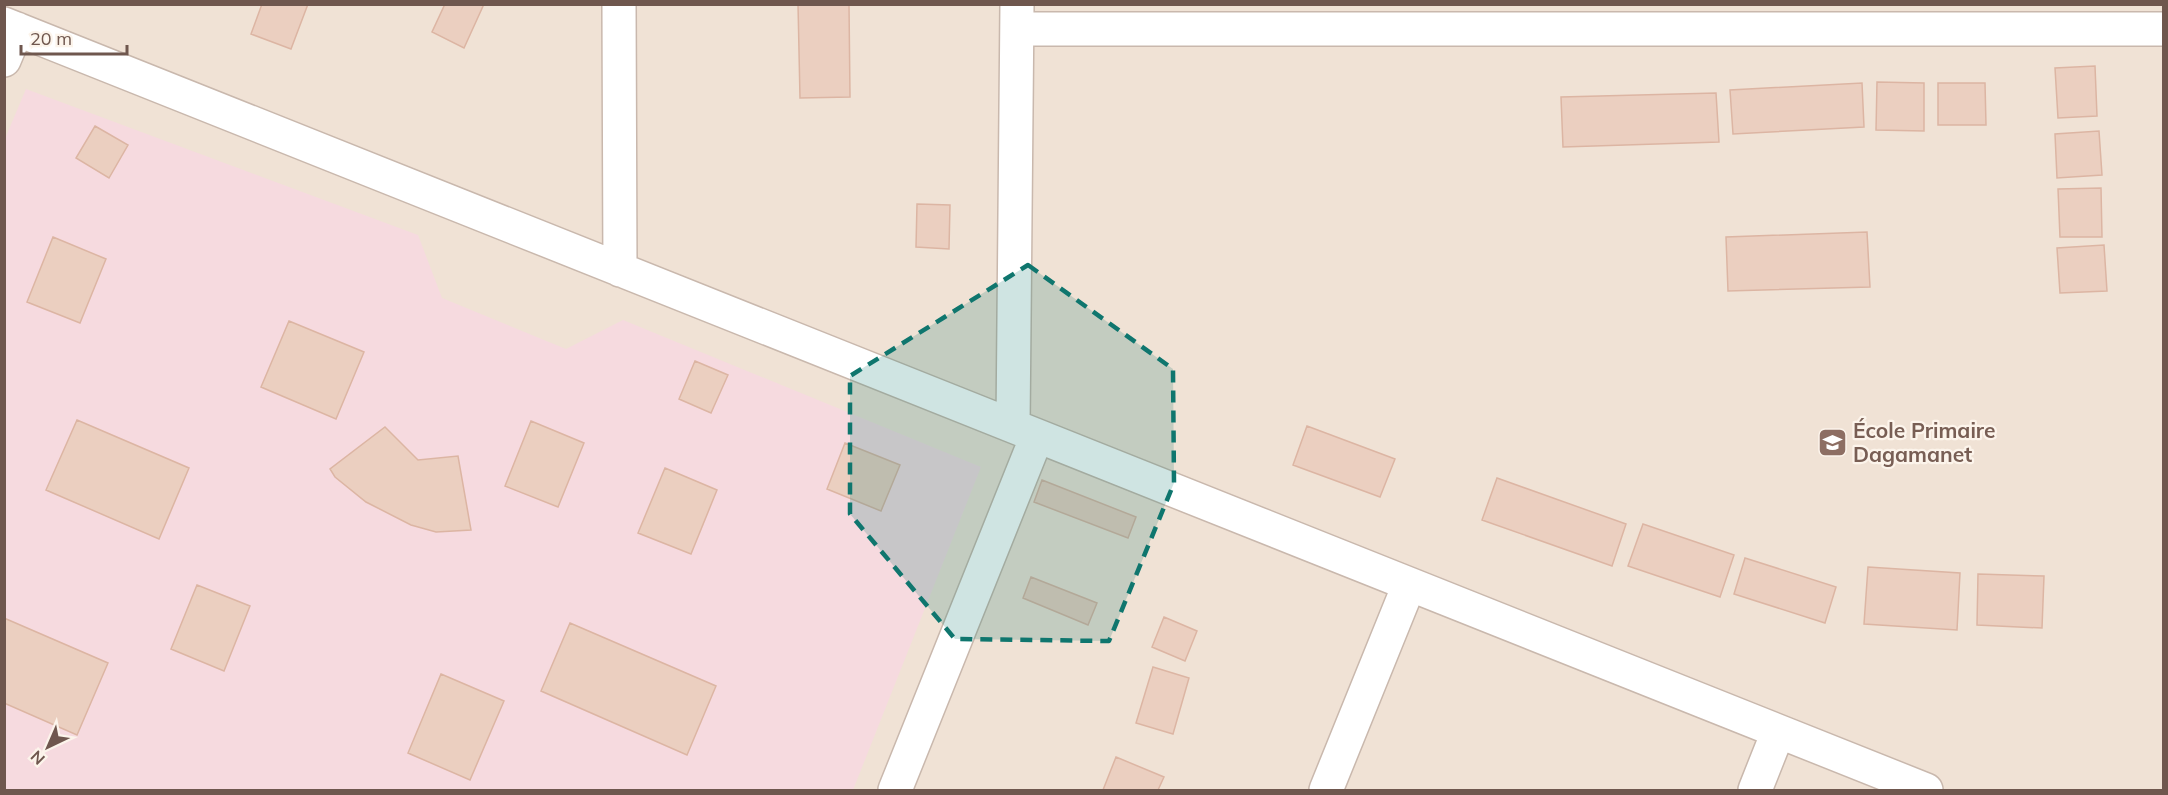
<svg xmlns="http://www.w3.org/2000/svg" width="2168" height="795" viewBox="0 0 2168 795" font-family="Mulish,sans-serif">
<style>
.residential{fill:#f0e2d5}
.medical{fill:#f6dadf}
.building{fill:#ebcfc0;stroke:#dcb5a3;stroke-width:1.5}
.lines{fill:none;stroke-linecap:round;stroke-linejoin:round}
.minor-casing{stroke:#c9b8ad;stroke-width:36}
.minor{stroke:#fff;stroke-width:33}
.marked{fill:#0f766e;fill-opacity:0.2;stroke:#0f766e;stroke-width:4.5;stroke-dasharray:12 8;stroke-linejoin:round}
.labels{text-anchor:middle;stroke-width:4.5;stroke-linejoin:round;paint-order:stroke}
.education-label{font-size:21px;font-weight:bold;fill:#785e54;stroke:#fcf4eb;text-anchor:start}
</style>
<rect width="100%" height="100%" fill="#f9f0e5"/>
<path class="residential" d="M5,5H2163V790H5Z"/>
<path class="medical" d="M26,89L418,235L442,298L566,349L623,320L981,467L853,790H5L4,141Z"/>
<path class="building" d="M262,4H308L291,49L251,34Z
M445,4H484L464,48L432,32Z
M798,4H849L850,97L800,98Z
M2095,66L2097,116L2058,118L2055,68Z
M1877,82L1924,83V131L1876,130Z
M1862,83L1864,127L1733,134L1730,90Z
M1938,83H1985L1986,125H1938Z
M1716,93L1719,142L1563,147L1561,97Z
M95,126L128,145L109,178L76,158Z
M2099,131L2102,175L2057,178L2055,134Z
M2101,188L2102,237H2060L2058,189Z
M917,204L950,205L949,249L916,247Z
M1867,232L1870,287L1728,291L1726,237Z
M53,237L106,259L80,323L27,302Z
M2104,245L2107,291L2060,293L2057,248Z
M289,321L364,352L336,419L261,387Z
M695,361L728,375L711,413L679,399Z
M77,420L189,468L159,539L46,490Z
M531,421L584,443L558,507L505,486Z
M1307,426L1395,459L1380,497L1293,465Z
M385,427L418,460L458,456L471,530L436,532L411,525L366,502L335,477L330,469Z
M845,443L900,465L881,511L827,489Z
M665,468L717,490L691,554L638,533Z
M1497,478L1626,524L1612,566L1482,520Z
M1042,480L1136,517L1128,538L1034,502Z
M1643,524L1734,555L1720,597L1628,566Z
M1745,558L1836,587L1825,623L1734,594Z
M1868,567L1960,573L1957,630L1864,624Z
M1978,574L2044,576L2042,628L1977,625Z
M1031,577L1097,603L1088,625L1023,598Z
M197,585L250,606L224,671L171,649Z
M1164,617L1197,631L1185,661L1152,647Z
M4,618L108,663L77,735L4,703Z
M570,623L716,686L687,755L541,691Z
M1153,667L1189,678L1173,734L1136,723Z
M441,674L504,701L470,780L408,753Z
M1116,757L1164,777L1158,790H1103Z"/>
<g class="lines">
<defs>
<path id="minor" d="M619,4L620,270
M4,24L1926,790
M1017,29H2164
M4,60L17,29
M1013,426L1017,4
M895,790L1037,436
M1326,790L1409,585
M1755,790L1778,732"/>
</defs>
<use href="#minor" class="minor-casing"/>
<use href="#minor" class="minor"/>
</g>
<path class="marked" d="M1028,265L1173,369L1174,483L1109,641L955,639L850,514V376Z"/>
<defs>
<symbol id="school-square" viewBox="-11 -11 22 22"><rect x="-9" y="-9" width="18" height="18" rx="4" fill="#8d6e63" stroke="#fcf4eb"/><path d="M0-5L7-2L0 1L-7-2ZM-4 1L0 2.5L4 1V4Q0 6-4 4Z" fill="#fff"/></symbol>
</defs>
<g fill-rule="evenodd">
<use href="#school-square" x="1816" y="426" width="33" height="33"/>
</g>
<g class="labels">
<g class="education-label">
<text x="1853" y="438">École Primaire<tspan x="1853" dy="24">Dagamanet</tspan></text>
</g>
</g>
<rect width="2168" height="795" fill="none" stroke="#6f574e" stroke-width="12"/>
<g transform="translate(48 747) rotate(224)" stroke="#fcf4eb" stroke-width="4.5" paint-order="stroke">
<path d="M0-4.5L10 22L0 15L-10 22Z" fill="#6f574e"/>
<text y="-9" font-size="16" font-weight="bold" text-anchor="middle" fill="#6f574e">N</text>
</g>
<path d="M21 45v9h106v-9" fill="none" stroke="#6f574e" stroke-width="3"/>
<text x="30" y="45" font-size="18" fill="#6f574e" stroke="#fcf4eb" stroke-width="4.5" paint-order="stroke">20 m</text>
</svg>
